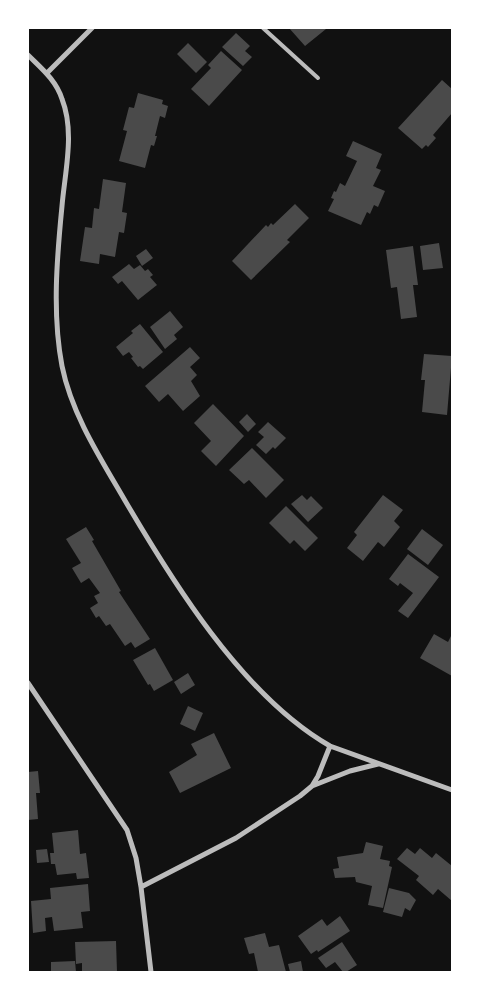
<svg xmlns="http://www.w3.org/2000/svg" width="480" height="1000" viewBox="0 0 480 1000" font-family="'PT Sans',sans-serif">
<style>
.building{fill:#4a4a4a}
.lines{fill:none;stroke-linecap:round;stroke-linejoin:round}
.service{stroke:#bcbcbc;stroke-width:4}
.minor{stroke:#bcbcbc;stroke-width:5}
</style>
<rect width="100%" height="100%" fill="#111"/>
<path class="building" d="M289,28H325L326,29L305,46Z
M236,33L250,46L245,51L252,57L243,66L222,47Z
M188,43L207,62L196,73L177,54Z
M221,51L242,70L209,106L191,89L211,68L208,65Z
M442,80L452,89V113L433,135L436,138L428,147L426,145L422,149L398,128Z
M138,93L163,100L162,104L168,106L165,118L160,116L155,136H157L154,146L151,145L145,168L119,161L127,131L123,130L129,107L134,108Z
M353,141L382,154L376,168L381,170L373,186L385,191L378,207L374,205L370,214L367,212L361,225L328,211L334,199L331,198L334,191L336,192L340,183L345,186L357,161L346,156Z
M103,179L126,183L122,212L127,213L124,233L119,232L115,257L100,254L99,264L80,261L85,227L92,228L94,208L99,209Z
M295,204L309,218L287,240L290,242L251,280L232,261L266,225L268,227L271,223L273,225Z
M439,243L443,268L423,270L420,246Z
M413,246L418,285H413L417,317L401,319L397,287L391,288L386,250Z
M146,249L153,258L142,266L136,256Z
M129,264L134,269L140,265L145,271L148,269L153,275L150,277L157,285L138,300L122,281L118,284L112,277Z
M170,311L183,327L174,335L177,339L165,349L150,327Z
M140,324L163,352L143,369L140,366L138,367L131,358L133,357L129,352L123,356L116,347L133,333L131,331Z
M190,347L200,358L190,367L197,375L191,381L200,396L183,411L168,394L159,402L145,386Z
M424,354L452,356L447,415L422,412L425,380H421Z
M213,404L244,436L216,466L201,451L211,441L194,423Z
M247,414L256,424L248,432L239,422Z
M268,422L286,438L275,449L273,447L266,454L256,445L264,437L258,432Z
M252,448L284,480L266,498L249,480L244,484L229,470Z
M302,495L307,500L311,496L323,508L308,522L291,504Z
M383,495L403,510L394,521L400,527L384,547L378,542L363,561L347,548L357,535L354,532Z
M286,506L318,538L305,551L294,540L290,544L269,523Z
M86,527L94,540L92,541L121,591L119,592L150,639L135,648L131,642L125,646L110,624L106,626L99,616L96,618L90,608L98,603L94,596L100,593L89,578L81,583L72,568L81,563L66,539Z
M422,529L443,545L428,565L407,549Z
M408,554L439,577L408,618L398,611L413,593L400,583L398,586L389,579Z
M434,634L448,642L452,634V676L420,658Z
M155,648L173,680L154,691L150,684L148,685L133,660Z
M188,673L195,685L181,694L174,682Z
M188,706L203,713L195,731L180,724Z
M214,733L231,768L180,793L169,772L197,755L191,744Z
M38,771L40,793H36L38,819L28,820V772Z
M78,830L80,854L86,853L89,878L77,879L76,873L57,875L55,864H51L50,853H54L52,833Z
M366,842L383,846L380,859L390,861L389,866L392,867L383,908L368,905L372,886L356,882L355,877L335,878L333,869L339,868L337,857L363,853Z
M407,848L415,854L420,848L432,858L436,853L452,866V901L438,889L433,895L416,880L419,876L397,859Z
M47,849L49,862L37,863L36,850Z
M88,884L90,911L81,912L83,928L54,931L52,917L45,918L46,931L33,933L31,901L51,899L50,888Z
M389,888L409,893L416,900L410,911L405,908L402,917L383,912Z
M340,916L350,931L318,952L317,950L311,954L298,936L322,919L327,926Z
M265,933L269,947L279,945L286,972H258L254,953L249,954L244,938Z
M116,941L117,972H82V963L76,964L75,942Z
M342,942L357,965L346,972H343L335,962L326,968L318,958Z
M75,961L76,972H51V962Z
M301,961L303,972H290L288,964Z"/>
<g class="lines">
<path class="service" d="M263,28L318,78"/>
<path class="minor" d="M28,55C41,68 56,80 62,99C75,132 65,171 62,206C57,257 52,314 62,366C71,411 97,453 120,492C170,578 242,696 330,746L452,790
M47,73L92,28
M28,683L127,830L136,858L141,887
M312,786L350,771L378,764
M151,972L141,887L236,838L300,796L312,786L318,776L330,746"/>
</g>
<rect width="480" height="1000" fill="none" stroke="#ffffff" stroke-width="58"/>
</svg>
